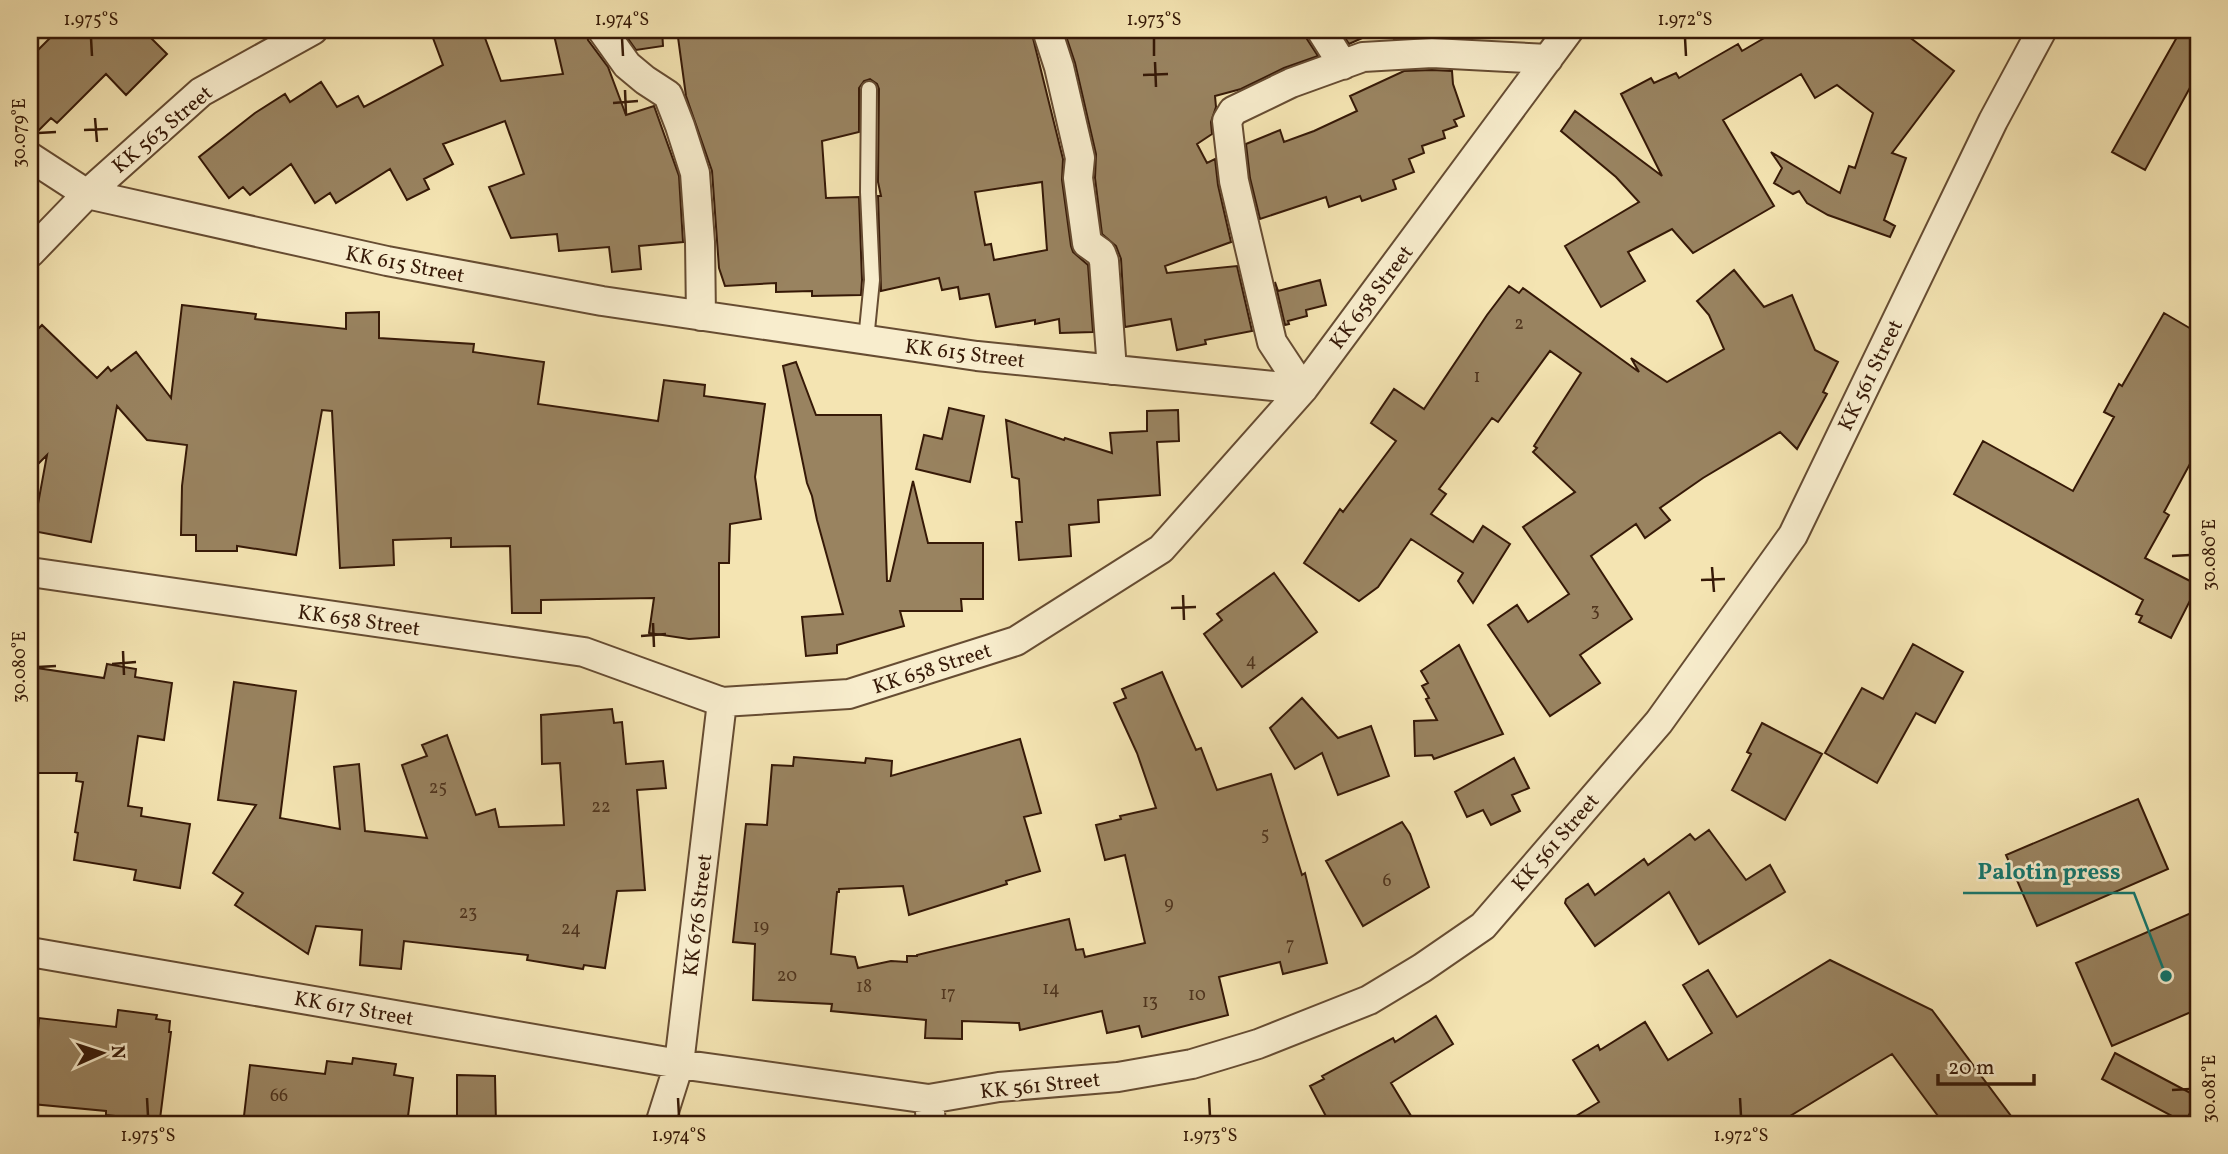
<svg xmlns="http://www.w3.org/2000/svg" width="2228" height="1154" viewBox="0 0 2228 1154" font-family="Vollkorn,serif">
<style>
.building{fill:#998360;stroke:#361907;stroke-width:2;fill-rule:evenodd}
.lines{fill:none;stroke-linecap:round;stroke-linejoin:round}
.service-casing{stroke:#664c32;stroke-width:18}
.minor-casing{stroke:#664c32;stroke-width:32}
.service{stroke:#f8edcd;stroke-width:14}
.minor{stroke:#f8edcd;stroke-width:28}
.ticks{fill:none;stroke:#361907;stroke-width:2.5}
.labels{text-anchor:middle;stroke-width:5;stroke-linejoin:round;paint-order:stroke}
.number-label{font-size:18px;fill:#4f341d}
.street-label{font-size:21px;fill:#361907;stroke:#f8edcd}
.leader{fill:none;stroke:#0f766e;stroke-width:2.5}
.callout-dot{fill:#0f766e;stroke:#f8edcd;stroke-width:2.5}
.callout-label{font-size:23px;text-anchor:middle;font-weight:bold;fill:#0f766e;stroke:#f8edcd;stroke-width:5;stroke-linejoin:round;paint-order:stroke}
.neatline{fill:none;stroke:#361907;stroke-width:2.5}
.ticks-label{font-size:18px;text-anchor:middle;fill:#361907}
</style>
<rect width="100%" height="100%" fill="#f4e4b2"/>
<filter id="stains"><feTurbulence type="fractalNoise" baseFrequency=".00286" numOctaves="4"/><feColorMatrix values="0 0 0 0 .2 0 0 0 0 .09 0 0 0 0 .02 0 0 0 .5 -.17"/></filter>
<radialGradient id="worn" r=".72"><stop offset=".6" stop-color="#630" stop-opacity="0"/><stop offset="1" stop-color="#630" stop-opacity=".3"/></radialGradient>
<path class="building" d="M58,30H143L167,54L126,95L106,74L57,123L51,118L30,139V58Z
M430,30H482L501,81L563,74L554,35L586,30L588,40L608,67L626,115L654,106L679,176L683,242L639,246L641,269L612,272L609,247L559,251L557,234L511,238L489,187L524,174L505,121L443,144L453,164L424,179L429,189L407,200L390,169L336,203L330,193L315,203L291,164L250,195L243,187L229,198L199,157L255,113L285,94L290,102L321,82L337,107L358,96L364,107L443,65Z
M622,30H662L663,46L636,50Z
M677,30H1031L1063,159L1062,180L1071,246L1073,252L1088,265L1093,332L1060,333L1059,319L1035,324V320L996,327L989,294L960,299L958,287L942,290L939,278L881,291L878,196H881L878,182L879,89L877,84L870,79L864,81L859,88V132L822,141L826,198L859,197L862,280L861,295L812,296V291L776,292V283L725,286L719,268L712,171L686,96ZM1042,182L1047,250L994,260L991,244L985,245L975,192Z
M1064,30H1305L1307,39L1318,56L1284,68L1241,89L1215,96L1216,107L1211,122L1212,134L1197,144L1207,163L1215,159L1218,185L1231,242L1165,266L1167,273L1237,266L1252,331L1205,340L1206,344L1177,350L1171,319L1125,327L1121,259L1116,246L1102,234L1095,178L1096,154L1075,63Z
M1340,30H1380L1349,44Z
M1391,30H1447L1448,37L1394,39Z
M1778,30H1900L1954,71L1892,153L1906,158L1884,220L1895,226L1890,237L1828,215L1807,203L1799,191L1793,194L1774,183L1782,168L1771,152L1840,193L1849,166L1855,168L1873,113L1837,85L1815,98L1801,74L1723,120L1774,206L1693,253L1672,229L1628,252L1645,281L1601,307L1565,246L1639,202L1616,177L1561,131L1575,111L1662,176L1621,94L1651,78L1654,83L1676,73L1679,78L1738,44L1742,51Z
M2181,30H2198V73L2145,170L2112,152Z
M1432,70L1452,71L1453,84L1464,116L1454,120L1457,126L1443,131L1445,138L1422,146L1424,153L1409,159L1414,172L1393,180L1396,189L1362,201L1360,196L1329,207L1326,197L1260,219L1250,178L1246,144L1280,130L1284,142L1314,131L1357,111L1350,96L1404,71Z
M1734,270L1764,307L1792,295L1815,350L1838,362L1823,392L1827,394L1797,449L1780,432L1703,478L1660,508L1670,520L1645,538L1636,524L1591,556L1632,619L1580,655L1600,683L1550,716L1488,625L1517,605L1528,622L1569,594L1523,527L1575,492L1533,452L1537,448L1534,446L1581,373L1550,351L1498,422L1492,418L1439,489L1446,494L1431,514L1473,542L1483,526L1510,544L1473,603L1458,581L1463,573L1411,539L1378,587L1359,601L1304,563L1340,509L1343,512L1396,441L1371,423L1394,389L1424,409L1487,315L1509,286L1519,293L1523,288L1639,372L1631,358L1667,382L1724,349L1709,315L1697,301Z
M1320,280L1326,305L1306,310L1307,316L1288,321L1289,324L1285,325L1275,282L1278,291Z
M182,305L256,314L255,319L346,329V313L379,312V338L474,344L473,352L544,362L538,404L658,421L664,380L705,385L704,396L765,404L755,477L761,519L730,524L729,563H719V637L689,639L649,633L654,598L541,600V613H512L510,546L451,547V538L393,540L394,565L340,568L332,411L322,410L296,555L237,546V551H196V535H181L182,486L187,445L147,440L117,406L91,542L33,531L47,455L30,472V337L42,325L97,378L108,367L111,371L136,352L171,398Z
M2164,313L2198,333V449L2164,512L2169,515L2145,558L2198,585L2171,638L2139,622L2142,616L2136,614L2143,600L1954,494L1983,441L2073,491L2114,417L2104,412L2119,384L2122,386Z
M796,362L816,415H881L887,581H890L913,481L928,543H983V599H961L962,611H900L904,626L837,645V653L806,656L802,617L843,614L817,520L812,496L807,483L783,366Z
M949,408L984,416L970,482L916,469L924,435L942,439Z
M1178,410L1179,441L1157,442L1160,495L1098,500L1099,522L1069,525L1071,556L1019,560L1016,522H1022L1019,479L1012,477L1006,420L1064,440L1065,438L1112,453L1110,433L1147,431V411Z
M1274,573L1317,632L1242,687L1204,634L1222,620L1217,614Z
M1913,644L1963,672L1935,723L1916,713L1877,783L1825,753L1862,688L1883,699Z
M1459,645L1503,734L1434,759L1432,755L1415,756L1414,721L1437,720L1426,699L1429,698L1422,686L1428,683L1421,671Z
M107,664L136,669L135,677L172,683L164,740L138,736L128,806L142,808L141,816L190,824L180,888L134,880L136,870L74,860L78,833L75,832L83,782L76,781L77,773H30V667L104,678Z
M1162,672L1196,750L1201,748L1217,790L1271,774L1302,875L1305,873L1327,963L1283,974L1280,962L1219,977L1228,1015L1142,1037L1139,1026L1107,1033L1102,1011L1020,1030L1019,1023L962,1021V1039L925,1038L926,1020L831,1011L832,1004L753,1000L755,944L733,942L746,824L767,825L772,765L793,766L794,757L865,763L866,758L892,761L891,776L1020,739L1041,813L1024,817L1040,871L1006,881L1007,884L909,915L903,886L839,889V892H837L831,954L855,957L858,968L891,961L907,962V956H917V955L1069,919L1076,950L1083,949L1085,957L1145,943L1125,855L1105,860L1096,825L1121,819L1120,816L1156,808L1137,753L1114,703L1126,698L1122,689Z
M234,682L296,691L280,818L340,829L334,767L359,764L365,831L427,838L402,765L427,756L422,745L447,735L476,815L495,809L499,827L564,825L560,763L542,764L541,715L612,709L614,723L622,722L626,764L663,761L666,788L637,790L645,890L617,891L605,968L584,965L583,969L527,960L528,955L404,941L401,969L360,965L362,930L316,926L308,954L235,905L243,893L213,873L256,805L218,800Z
M1302,698L1338,738L1371,726L1389,776L1338,795L1322,753L1295,769L1270,728Z
M1762,723L1822,754L1785,820L1732,790L1751,754L1747,752Z
M1514,758L1529,788L1512,795L1520,811L1491,825L1483,810L1467,817L1455,792Z
M2138,799L2168,869L2037,926L2006,855Z
M1402,822L1410,834L1429,887L1363,926L1326,861Z
M1709,830L1746,880L1770,865L1785,892L1699,944L1669,892L1595,946L1565,903L1566,899L1588,884L1595,895L1644,859L1648,865L1690,834L1695,840Z
M2198,910V1009L2112,1046L2076,963Z
M1830,960L1932,1010L2017,1124H1944L1892,1054L1777,1124H1563L1599,1102L1573,1060L1598,1045L1600,1050L1645,1022L1668,1060L1712,1033L1683,985L1708,970L1737,1017Z
M118,1010L157,1015L156,1019L170,1021L169,1032H171L160,1119L125,1117L106,1115V1111L32,1104L39,1018L116,1027Z
M1436,1016L1453,1044L1391,1083L1416,1124H1330L1310,1086L1324,1079L1322,1076L1393,1038L1395,1042Z
M2115,1053L2198,1097L2185,1123L2102,1079Z
M353,1058L396,1064L394,1075L413,1078L407,1124H309L244,1116L250,1065L325,1074L327,1061L352,1064Z
M457,1075L495,1076L496,1124H457Z"/>
<g class="lines">
<defs>
<path id="service" d="M866,340L872,280L868,192L869,89"/>
<path id="minor" d="M602,30L627,65L645,80L668,95L680,126L695,173L700,242L701,316
M1047,30L1059,67L1080,158L1078,178L1087,243L1101,253L1104,261L1112,370
M1321,30L1343,65
M30,157L87,194L387,261L602,301L977,356L1303,389L1272,342L1234,181L1227,121L1233,111L1291,83L1363,57L1432,53L1548,59
M30,253L87,194L201,92L313,30
M30,572L584,652L722,702L849,694L1016,641L1161,549L1303,389L1569,30
M30,952L679,1064L929,1099L999,1087L1118,1077L1192,1064L1258,1044L1369,1000L1422,968L1483,926L1659,722L1793,535L1993,121L2042,30
M929,1099L931,1124
M660,1124L679,1064L722,702"/>
</defs>
<use href="#service" class="service-casing"/>
<use href="#minor" class="minor-casing"/>
<use href="#service" class="service"/>
<use href="#minor" class="minor"/>
</g>
<path class="ticks" d="M91,38L92,56M622,38L623,56M1154,38V56M1685,38L1686,56M1155,62L1156,87M1143,75L1168,74M625,90L626,114M613,103L638,101M95,118L97,142M84,130L108,129M38,133L56,132M2172,556L2190,555M1712,567L1714,592M1701,580L1725,579M1183,595L1184,620M1171,608L1196,607M653,623L654,647M641,636L666,634M123,651L124,675M112,664L136,662M38,667L56,666M2172,1090L2190,1089M147,1098L148,1116M678,1098L679,1116M1209,1098L1210,1116M1740,1098L1741,1116"/>
<g class="labels">
<g class="number-label">
<text x="1519" y="329">2</text>
<text x="1477" y="382">1</text>
<text x="1595" y="616">3</text>
<text x="1251" y="666">4</text>
<text x="438" y="793">25</text>
<text x="601" y="812">22</text>
<text x="1265" y="840">5</text>
<text x="1387" y="886">6</text>
<text x="1169" y="909">9</text>
<text x="468" y="918">23</text>
<text x="761" y="932">19</text>
<text x="571" y="934">24</text>
<text x="1290" y="950">7</text>
<text x="787" y="981">20</text>
<text x="864" y="992">18</text>
<text x="1051" y="994">14</text>
<text x="948" y="999">17</text>
<text x="1197" y="1000">10</text>
<text x="1150" y="1007">13</text>
<text x="279" y="1101">66</text>
</g>
<g class="street-label">
<text transform="translate(162 129) rotate(-40)" y="7">KK 563 Street</text>
<text transform="translate(405 264) rotate(11)" y="7">KK 615 Street</text>
<text transform="translate(1371 297) rotate(-53)" y="7">KK 658 Street</text>
<text transform="translate(965 353) rotate(7)" y="7">KK 615 Street</text>
<text transform="translate(1870 375) rotate(-64)" y="7">KK 561 Street</text>
<text transform="translate(359 620) rotate(8)" y="7">KK 658 Street</text>
<text transform="translate(932 668) rotate(-18)" y="7">KK 658 Street</text>
<text transform="translate(1555 842) rotate(-49)" y="7">KK 561 Street</text>
<text transform="translate(697 915) rotate(-83)" y="7">KK 676 Street</text>
<text transform="translate(354 1008) rotate(10)" y="7">KK 617 Street</text>
<text transform="translate(1040 1085) rotate(-6)" y="7">KK 561 Street</text>
</g>
</g>
<path class="leader" d="M2166 976L2134 893H1963"/>
<circle class="callout-dot" cx="2166" cy="976" r="7"/>
<g class="callout-label">
<text x="2049" y="879">Palotin press</text>
</g>
<rect width="2228" height="1154" fill="none" stroke="#f4e4b2" stroke-width="77"/>
<g transform="translate(102 1053) rotate(87)" stroke="#f8edcd" stroke-width="5" paint-order="stroke">
<path d="M0-5L12 26L0 18L-12 26Z" fill="#361907"/>
<text y="-10" font-size="19" font-weight="bold" text-anchor="middle" fill="#361907">N</text>
</g>
<path d="M1938 1074v10h96v-10" fill="none" stroke="#361907" stroke-width="3.5"/>
<text x="1948" y="1074" font-size="21" fill="#361907" stroke="#f8edcd" stroke-width="5" paint-order="stroke">20 m</text>
<rect x="38" y="38" width="2152" height="1078" class="neatline"/>
<g class="ticks-label">
<text x="91" y="25">1.975°S</text>
<text x="622" y="25">1.974°S</text>
<text x="1154" y="25">1.973°S</text>
<text x="1685" y="25">1.972°S</text>
<text transform="translate(19 133) rotate(-90)" y="6">30.079°E</text>
<text transform="translate(2209 555) rotate(-90)" y="6">30.080°E</text>
<text transform="translate(19 667) rotate(-90)" y="6">30.080°E</text>
<text transform="translate(2209 1089) rotate(-90)" y="6">30.081°E</text>
<text x="148" y="1141">1.975°S</text>
<text x="679" y="1141">1.974°S</text>
<text x="1210" y="1141">1.973°S</text>
<text x="1741" y="1141">1.972°S</text>
</g>
<rect width="100%" height="100%" filter="url(#stains)"/>
<rect width="100%" height="100%" fill="url(#worn)"/>
</svg>
